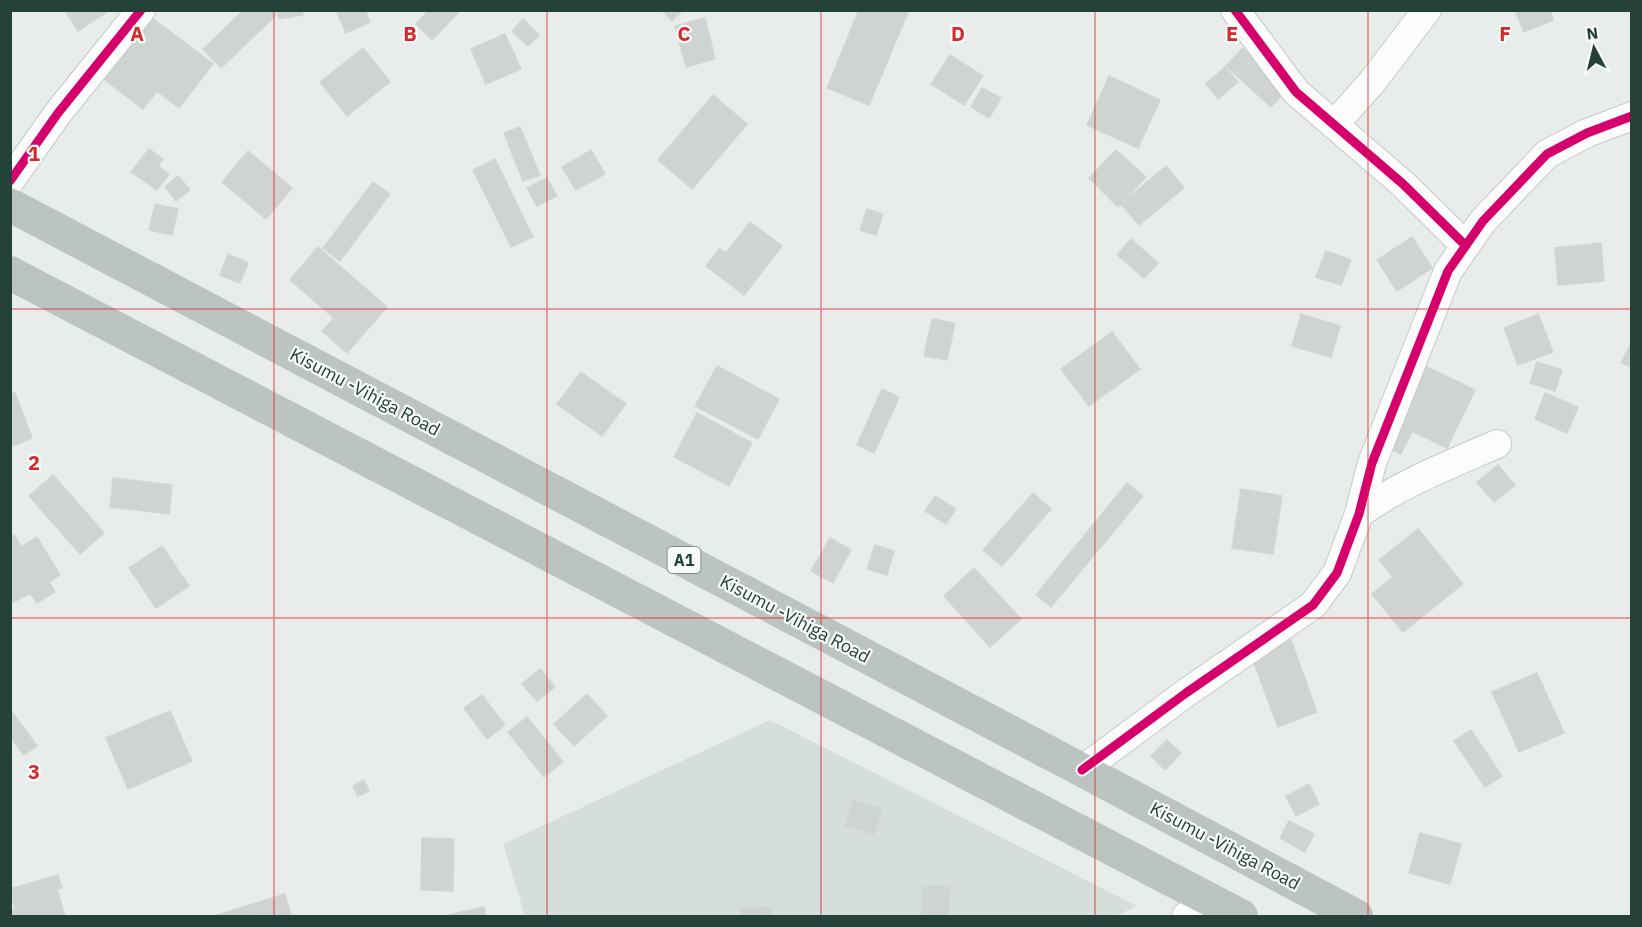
<svg xmlns="http://www.w3.org/2000/svg" width="1642" height="927" viewBox="0 0 1642 927" font-family="'IBM Plex Sans',sans-serif">
<style>
.built{fill:#d6dedb}
.building{fill:#cfd4d2;stroke:#d1d6d4;stroke-width:1.5}
.lines{fill:none;stroke-linecap:round;stroke-linejoin:round}
.minor-casing{stroke:#c5cac8;stroke-width:30}
.highway-casing{stroke:#c3ccc9;stroke-width:34}
.minor{stroke:#fcfcfc;stroke-width:28}
.highway{stroke:#bcc4c2;stroke-width:33}
.cycleway-casing{stroke:#f7fbf9;stroke-width:13}
.cycleway{stroke:#d6006c;stroke-width:9}
.grid{fill:none;stroke:#d62828;stroke-width:1.5;stroke-opacity:0.55}
.labels{text-anchor:middle;stroke-width:4.5;stroke-linejoin:round;paint-order:stroke}
.shield{fill:#f7fbf9;stroke:#637a73;stroke-width:1.5}
.shield-label{font-size:16px;font-weight:bold;fill:#24423a}
.street-label{font-size:18px;fill:#24423a;stroke:#f7fbf9}
.grid-label{font-size:20px;text-anchor:middle;font-weight:bold;fill:#d62828;stroke:#f7fbf9;stroke-width:4.5;stroke-linejoin:round;paint-order:stroke}
</style>
<rect width="100%" height="100%" fill="#e8edeb"/>
<path class="built" d="M770,720L1137,906L1116,916H525L503,844Z"/>
<path class="building" d="M65,10H110L78,31Z
M244,10H271L276,15L221,68L203,49Z
M277,10H302L303,15L279,19Z
M336,10H365L370,22L346,33Z
M429,10H455L458,13L432,40L416,24Z
M662,10H683L672,21Z
M859,10H909L869,105L827,88Z
M1515,10H1550L1553,20L1524,32Z
M147,14L213,64L179,108L157,91L143,109L100,76Z
M705,18L715,59L686,67L675,26Z
M523,19L539,35L528,46L512,31Z
M505,34L521,69L486,84L471,49Z
M363,48L390,82L347,116L320,82Z
M1243,48L1287,90L1271,107L1226,66Z
M950,55L983,76L964,105L931,84Z
M1225,67L1238,82L1218,99L1206,84Z
M1109,76L1160,100L1138,148L1087,125Z
M982,88L1001,98L989,118L971,107Z
M713,95L747,124L692,189L658,160Z
M520,127L540,175L523,181L504,133Z
M149,149L163,159L158,166L169,174L157,190L131,172Z
M591,150L605,174L576,190L562,167Z
M1116,150L1146,177L1118,207L1089,178Z
M248,151L292,188L266,219L222,182Z
M495,159L533,237L511,247L473,170Z
M1166,166L1184,188L1139,225L1121,204Z
M178,176L190,190L176,201L165,187Z
M547,178L557,196L537,206L527,188Z
M373,182L390,194L340,261L323,248Z
M155,204L178,209L172,235L149,230Z
M867,209L883,214L876,235L860,230Z
M750,222L782,246L744,295L706,266L719,249L726,253Z
M1412,237L1432,268L1397,291L1377,260Z
M1131,239L1158,263L1144,278L1117,255Z
M1601,243L1604,281L1558,285L1555,248Z
M318,247L387,307L347,353L322,331L334,318L290,280Z
M1326,251L1351,260L1341,285L1316,277Z
M228,254L248,263L240,283L220,275Z
M1301,314L1340,326L1331,357L1292,346Z
M1538,314L1553,352L1518,365L1504,328Z
M932,319L955,323L947,360L924,356Z
M1112,332L1140,369L1089,406L1061,369Z
M1632,341V367L1621,363Z
M1537,362L1562,370L1555,391L1530,383Z
M717,366L779,399L758,439L695,406Z
M1425,366L1475,390L1447,448L1412,431L1401,454L1386,447Z
M581,372L626,404L602,436L557,404Z
M882,389L899,397L874,453L857,445Z
M15,393L32,438L10,447V394Z
M1545,393L1578,407L1567,433L1535,419Z
M697,413L752,443L729,486L674,457Z
M1498,465L1515,485L1494,502L1477,482Z
M53,475L104,533L80,554L29,496Z
M113,478L172,485L169,514L110,507Z
M1127,483L1143,496L1051,607L1036,595Z
M1241,489L1282,496L1273,554L1232,548Z
M1033,493L1051,509L1002,566L983,550Z
M935,496L956,509L946,524L925,511Z
M1418,529L1463,584L1403,632L1372,594L1393,577L1379,560Z
M14,535L21,547L37,537L60,575L49,582L55,592L37,603L30,593L10,604V537Z
M830,538L851,550L833,583L811,571Z
M875,545L894,551L887,575L867,569Z
M162,546L189,586L156,608L129,568Z
M974,568L1021,619L990,647L944,596Z
M1291,640L1317,712L1278,727L1251,655Z
M540,669L555,687L537,701L522,684Z
M1537,673L1564,733L1519,752L1492,692Z
M587,694L607,716L574,746L554,724Z
M482,695L505,725L487,739L464,708Z
M10,709L37,746L24,755L10,737Z
M170,711L192,761L128,789L106,738Z
M527,717L563,762L544,777L508,732Z
M1471,730L1502,776L1485,787L1454,741Z
M1167,740L1181,753L1165,770L1151,756Z
M364,780L369,791L358,796L353,786Z
M1309,784L1319,804L1296,816L1286,796Z
M853,800L882,809L874,834L845,825Z
M1289,821L1314,834L1305,852L1280,838Z
M1420,833L1461,844L1450,884L1409,873Z
M422,838L454,839L453,891L421,890Z
M58,875L62,888L57,889L65,916H10V911L15,909L10,889Z
M922,886H950L949,916H922Z
M285,894L291,915L217,916V915Z
M484,907L486,916H444Z
M771,907L772,916H741L740,908Z"/>
<g class="lines">
<defs>
<path id="minor" d="M1235,10L1296,92L1403,184L1465,245
M1334,125L1372,82L1427,10
M10,181L58,113L141,10
M1359,514C1401,483 1449,465 1497,444
M1082,770L1186,693L1313,605L1337,573L1359,514L1372,463L1448,271L1483,221L1547,154L1587,133L1632,116
M1186,916L1212,902"/>
<path id="highway" d="M10,205L1082,770L1356,916
M10,273L1241,916"/>
</defs>
<use href="#minor" class="minor-casing"/>
<use href="#highway" class="highway-casing"/>
<use href="#minor" class="minor"/>
<use href="#highway" class="highway"/>
<defs>
<path id="cycleway" d="M1235,10L1296,92L1403,184L1465,245
M10,181L58,113L141,10
M1082,770L1186,693L1313,605L1337,573L1359,514L1372,463L1448,271L1483,221L1547,154L1587,133L1632,116"/>
</defs>
<use href="#cycleway" class="cycleway-casing"/>
<use href="#cycleway" class="cycleway"/>
</g>
<path class="grid" d="M274,10V916M547,10V916M821,10V916M1095,10V916M1368,10V916M10,309H1632M10,618H1632"/>
<g class="labels">
<rect class="shield" x="667.5" y="547" width="33" height="26" rx="4.5"/>
<g class="shield-label">
<text x="684" y="566">A1</text>
</g>
<g class="street-label">
<text transform="translate(365 392) rotate(28)" y="6">Kisumu -Vihiga Road</text>
<text transform="translate(795 619) rotate(28)" y="6">Kisumu -Vihiga Road</text>
<text transform="translate(1225 846) rotate(28)" y="6">Kisumu -Vihiga Road</text>
</g>
</g>
<g class="grid-label">
<text x="137" y="41">A</text>
<text x="410" y="41">B</text>
<text x="684" y="41">C</text>
<text x="958" y="41">D</text>
<text x="1232" y="41">E</text>
<text x="1505" y="41">F</text>
<text x="34" y="161">1</text>
<text x="34" y="470">2</text>
<text x="34" y="779">3</text>
</g>
<rect width="1642" height="927" fill="none" stroke="#24423a" stroke-width="24"/>
<g transform="translate(1594 48) rotate(353)" stroke="#f7fbf9" stroke-width="4.5" paint-order="stroke">
<path d="M0-4.5L10 22L0 15L-10 22Z" fill="#24423a"/>
<text y="-9" font-size="16" font-weight="bold" text-anchor="middle" fill="#24423a">N</text>
</g>
</svg>
